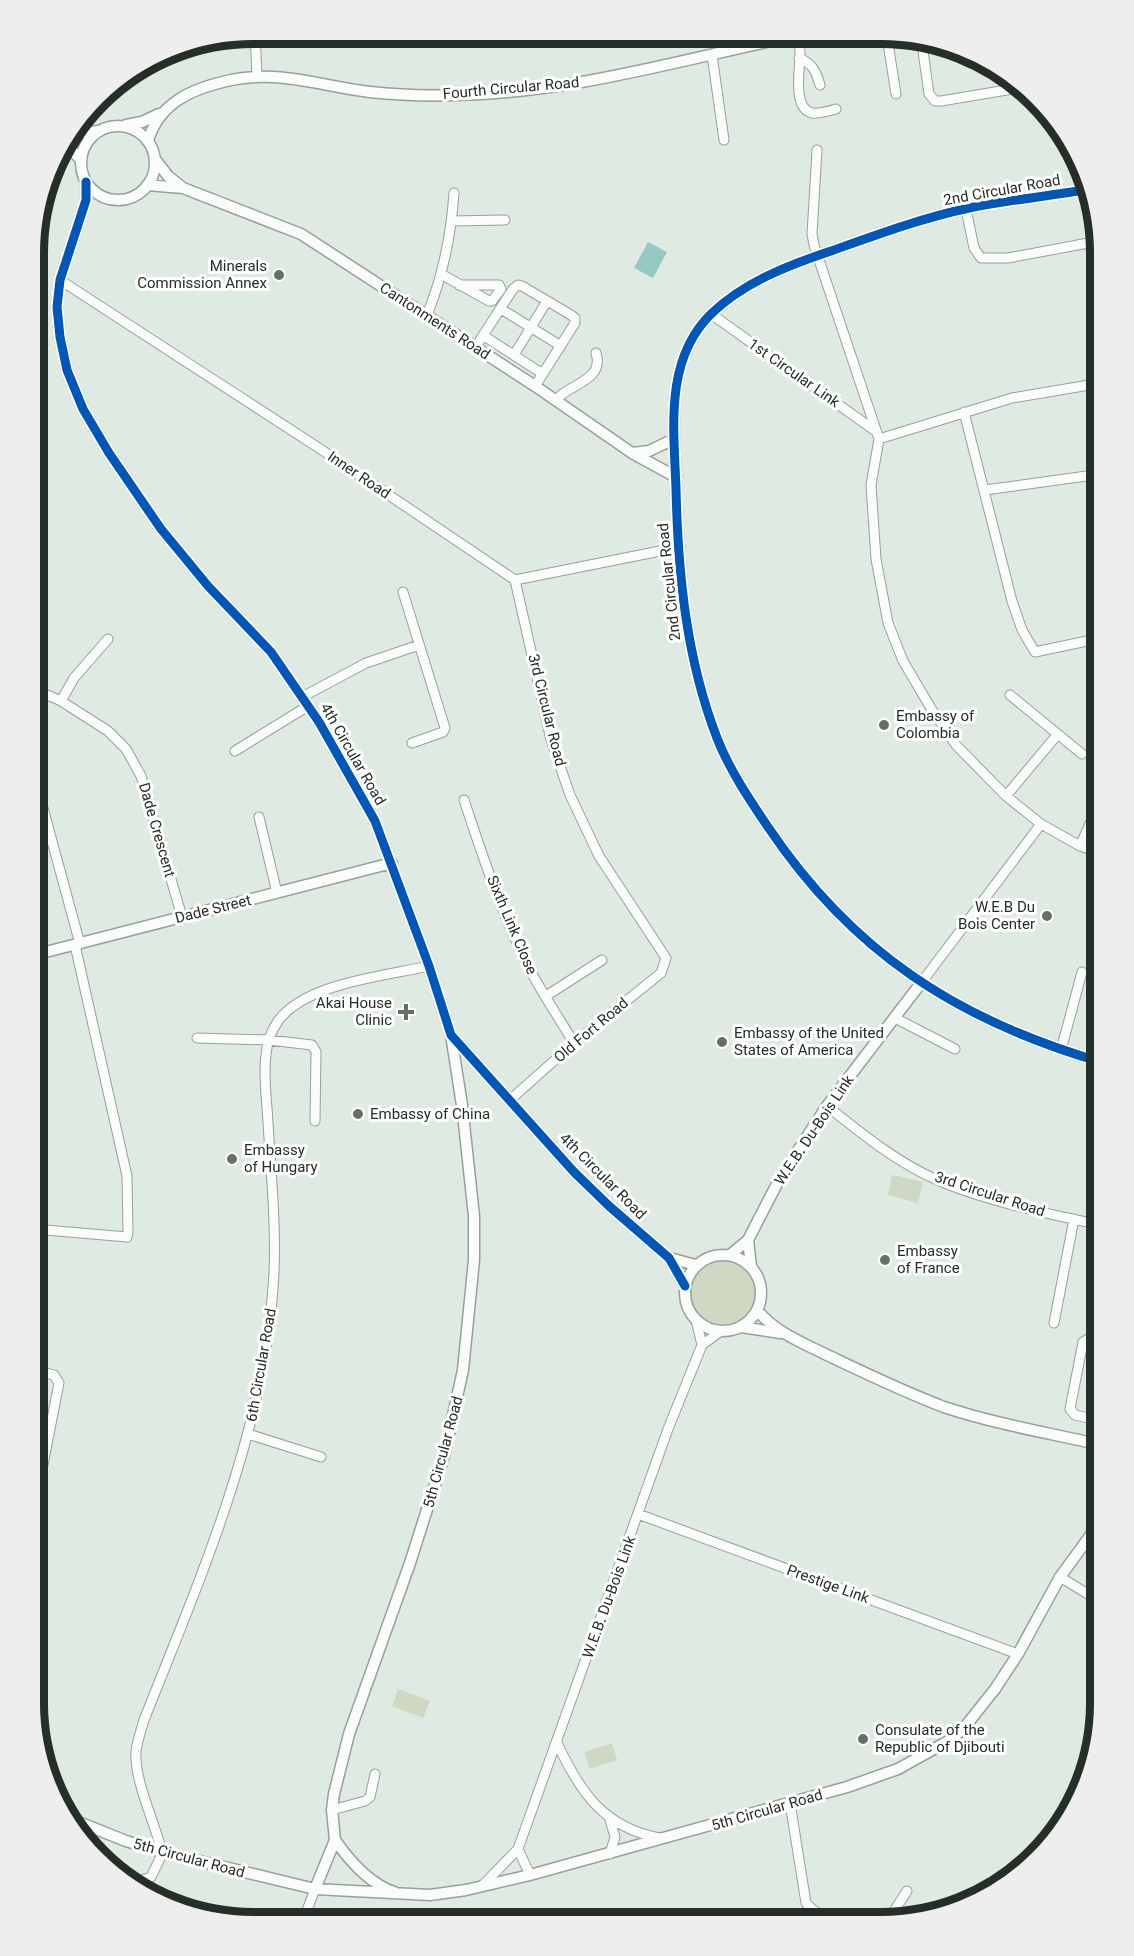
<svg xmlns="http://www.w3.org/2000/svg" width="1134" height="1956" viewBox="0 0 1134 1956" font-family="Roboto,sans-serif">
<style>
.green{fill:#cfd8c2}
.water{fill:#97c9c4}
.lines{fill:none;stroke-linecap:round;stroke-linejoin:round}
.minor-casing{stroke:#97a099;stroke-width:11}
.tertiary-casing{stroke:#97a099;stroke-width:13}
.minor{stroke:#fafcfb;stroke-width:9}
.tertiary{stroke:#fafcfb;stroke-width:10}
.cycleway-casing{stroke:#fff;stroke-width:13}
.cycleway{stroke:#0057b8;stroke-width:9}
.poi-dot{fill:#667068;stroke:#fff;stroke-width:2}
.labels{text-anchor:middle;stroke-width:6;stroke-linejoin:round;paint-order:stroke}
.street-label{font-size:15px;fill:#252e27;stroke:#fff}
.poi-label{font-size:15px;fill:#252e27;stroke:#fff;text-anchor:start}
.rim{fill:none;stroke:#252e27;stroke-width:8}
</style>
<rect width="100%" height="100%" fill="#dfebe2"/>
<path class="green" d="M892,1175L923,1182L918,1203L888,1195Z
M689 1294a35 35 0 1 1 70 0a35 35 0 1 1-70 0Z
M398,1689L430,1701L423,1718L392,1706Z
M612,1743L617,1760L590,1769L584,1752Z"/>
<path class="water" d="M648,242L667,252L653,278L634,268Z"/>
<g class="lines">
<defs>
<path id="minor" d="M255,33L257,76
M798,36C798,41 800,46 800,51C801,65 791,108 812,113C819,114 829,111 836,109
M887,37L896,94
M921,37L929,94L935,101H941L1025,87
M712,55L724,140
M799,58C813,64 816,71 820,85
M817,150L812,234L814,245L879,439L871,485L876,559L888,623L903,661L932,710L956,745L1006,796L1041,824L1080,846L1101,853
M966,209L974,248L981,258H1008L1099,241
M452,221L505,220
M441,274L489,301H492L501,289L499,285H459
M60,280L325,452L515,580L680,547
M501,309L561,346
M711,314L877,432
M427,315C443,276 451,235 454,193
M484,336L543,374
M475,348L513,289L518,285L522,286L571,315L575,318V323L535,386
M514,355L547,301
M556,400C568,384 605,381 596,353
M964,412L1012,601L1022,630L1035,652L1101,638
M879,439L1012,398L1101,383
M985,490L1101,474
M403,592L445,728L443,732L412,743
M34,689L61,701L108,731L126,749L141,776L182,917
M1010,695L1082,754
M302,697L366,663L419,645
M61,701L74,678L108,639
M235,751L308,706
M1006,796L1057,735
M464,800C480,848 496,897 517,943C532,978 554,1010 574,1043
M43,808L80,944
M259,817L277,893
M1080,846L1101,799
M921,983L1041,824
M546,996L602,960
M895,1018L955,1049
M197,1038L269,1040L312,1045L316,1052L315,1121
M1061,1050L1082,972
M510,1100L574,1043L661,973L666,958L599,856L570,795L551,740L515,580
M827,1106C861,1133 896,1162 937,1180C986,1201 1048,1214 1101,1225
M34,1229L127,1237L128,1232L127,1176L75,945
M696,1320L702,1345
M1054,1323L1074,1219
M1101,1421L1075,1415L1070,1409L1083,1342L1088,1339L1101,1341
M248,1434L321,1457
M638,1514L1018,1654
M33,1516L59,1383L54,1375L33,1370
M1060,1577L1101,1602
M557,1743C580,1792 604,1828 660,1838
M790,1803L806,1903L812,1909L833,1923
M332,1810L365,1801L370,1797L375,1774
M610,1820L615,1837L610,1854
M518,1849L530,1875
M162,1852C155,1823 134,1780 136,1752C137,1741 141,1731 144,1720C201,1576 266,1430 274,1273C276,1223 271,1172 268,1123C267,1101 263,1077 266,1055C267,1043 271,1031 278,1021C306,983 385,976 429,966
M132,1883L151,1877L163,1852
M482,1886L518,1849L668,1429L702,1345L721,1331
M303,1921L315,1889
M887,1922L907,1891"/>
<path id="tertiary" d="M126,125L142,122L159,114
M81 163a37 37 0 1 1 74 0a37 37 0 1 1-74 0Z
M72,134L98,131
M148,141C159,102 194,88 231,80C282,70 320,86 370,92C398,95 427,96 456,95C571,93 683,59 795,36
M65,143L81,160
M155,159L168,176L183,188
M86,182V200L60,280L57,307L60,337L67,370L83,409L109,453L161,529L208,586L271,652L319,722L375,821L429,966L451,1035L574,1172L609,1206L669,1258L685,1286
M147,185L183,188L301,234L535,386L632,453L676,477
M1090,189C1050,196 1009,200 969,208C922,218 876,235 831,251C789,265 744,282 711,314C664,360 674,429 676,489C678,573 686,658 717,738C729,769 749,799 768,827C852,952 957,1020 1101,1062
M632,453L649,451L674,439
M34,955L392,863
M748,1240L751,1266
M685 1293a38 38 0 1 1 76 0a38 38 0 1 1-76 0Z
M730,1255L748,1240L780,1178L827,1106L921,983
M669,1258L696,1265
M758,1311C775,1332 803,1343 827,1355C865,1373 904,1392 944,1407C995,1424 1049,1433 1101,1445
M741,1327L780,1333
M66,1817L126,1841L162,1852L315,1889L430,1895L466,1890L530,1875L847,1787L898,1769L950,1740L964,1728L995,1689L1018,1654L1060,1577L1101,1521
M335,1840C349,1860 370,1884 394,1892
M315,1889L335,1840L332,1810L334,1794L349,1734L410,1563L444,1456L463,1370L474,1260V1216L462,1105L451,1035"/>
</defs>
<use href="#minor" class="minor-casing"/>
<use href="#tertiary" class="tertiary-casing"/>
<use href="#minor" class="minor"/>
<use href="#tertiary" class="tertiary"/>
<defs>
<path id="cycleway" d="M86,182V200L60,280L57,307L60,337L67,370L83,409L109,453L161,529L208,586L271,652L319,722L375,821L429,966L451,1035L574,1172L609,1206L669,1258L685,1286
M1090,189C1050,196 1009,200 969,208C922,218 876,235 831,251C789,265 744,282 711,314C664,360 674,429 676,489C678,573 686,658 717,738C729,769 749,799 768,827C852,952 957,1020 1101,1062"/>
</defs>
<use href="#cycleway" class="cycleway-casing"/>
<use href="#cycleway" class="cycleway"/>
</g>
<g class="poi-dot">
<circle cx="279" cy="275" r="6"/>
<circle cx="884" cy="725" r="6"/>
<circle cx="1047" cy="916" r="6"/>
<path d="M403 1003h6v6h6v6h-6v6h-6v-6h-6v-6h6z"/>
<circle cx="722" cy="1042" r="6"/>
<circle cx="358" cy="1114" r="6"/>
<circle cx="232" cy="1159" r="6"/>
<circle cx="885" cy="1260" r="6"/>
<circle cx="863" cy="1739" r="6"/>
</g>
<g class="labels">
<g class="street-label">
<text transform="translate(511 88) rotate(-5)" y="5">Fourth Circular Road</text>
<text transform="translate(1002 190) rotate(-10)" y="5">2nd Circular Road</text>
<text transform="translate(435 321) rotate(33)" y="5">Cantonments Road</text>
<text transform="translate(794 373) rotate(35)" y="5">1st Circular Link</text>
<text transform="translate(359 475) rotate(34)" y="5">Inner Road</text>
<text transform="translate(669 582) rotate(-96)" y="5">2nd Circular Road</text>
<text transform="translate(547 710) rotate(76)" y="5">3rd Circular Road</text>
<text transform="translate(353 754) rotate(60)" y="5">4th Circular Road</text>
<text transform="translate(157 830) rotate(74)" y="5">Dade Crescent</text>
<text transform="translate(213 909) rotate(-14)" y="5">Dade Street</text>
<text transform="translate(512 925) rotate(67)" y="5">Sixth Link Close</text>
<text transform="translate(591 1030) rotate(-40)" y="5">Old Fort Road</text>
<text transform="translate(814 1130) rotate(-56)" y="5">W.E.B. Du-Bois Link</text>
<text transform="translate(603 1176) rotate(45)" y="5">4th Circular Road</text>
<text transform="translate(990 1194) rotate(18)" y="5">3rd Circular Road</text>
<text transform="translate(261 1365) rotate(-80)" y="5">6th Circular Road</text>
<text transform="translate(443 1452) rotate(-75)" y="5">5th Circular Road</text>
<text transform="translate(828 1584) rotate(20)" y="5">Prestige Link</text>
<text transform="translate(609 1597) rotate(-70)" y="5">W.E.B. Du-Bois Link</text>
<text transform="translate(767 1810) rotate(-16)" y="5">5th Circular Road</text>
<text transform="translate(189 1858) rotate(15)" y="5">5th Circular Road</text>
</g>
<g class="poi-label">
<text x="267" y="271" text-anchor="end">Minerals<tspan x="267" dy="17">Commission Annex</tspan></text>
<text x="896" y="721">Embassy of<tspan x="896" dy="17">Colombia</tspan></text>
<text x="1035" y="912" text-anchor="end">W.E.B Du<tspan x="1035" dy="17">Bois Center</tspan></text>
<text x="392" y="1008" text-anchor="end">Akai House<tspan x="392" dy="17">Clinic</tspan></text>
<text x="734" y="1038">Embassy of the United<tspan x="734" dy="17">States of America</tspan></text>
<text x="370" y="1119">Embassy of China</text>
<text x="244" y="1155">Embassy<tspan x="244" dy="17">of Hungary</tspan></text>
<text x="897" y="1256">Embassy<tspan x="897" dy="17">of France</tspan></text>
<text x="875" y="1735">Consulate of the<tspan x="875" dy="17">Republic of Djibouti</tspan></text>
</g>
</g>
<path d="M0 0H1134V1956H0ZM253 44H881A209 209 0 0 1 1090 253V1703A209 209 0 0 1 881 1912H253A209 209 0 0 1 44 1703V253A209 209 0 0 1 253 44Z" fill="#eee" fill-rule="evenodd"/>
<path class="rim" d="M253 44H881A209 209 0 0 1 1090 253V1703A209 209 0 0 1 881 1912H253A209 209 0 0 1 44 1703V253A209 209 0 0 1 253 44Z"/>
</svg>
